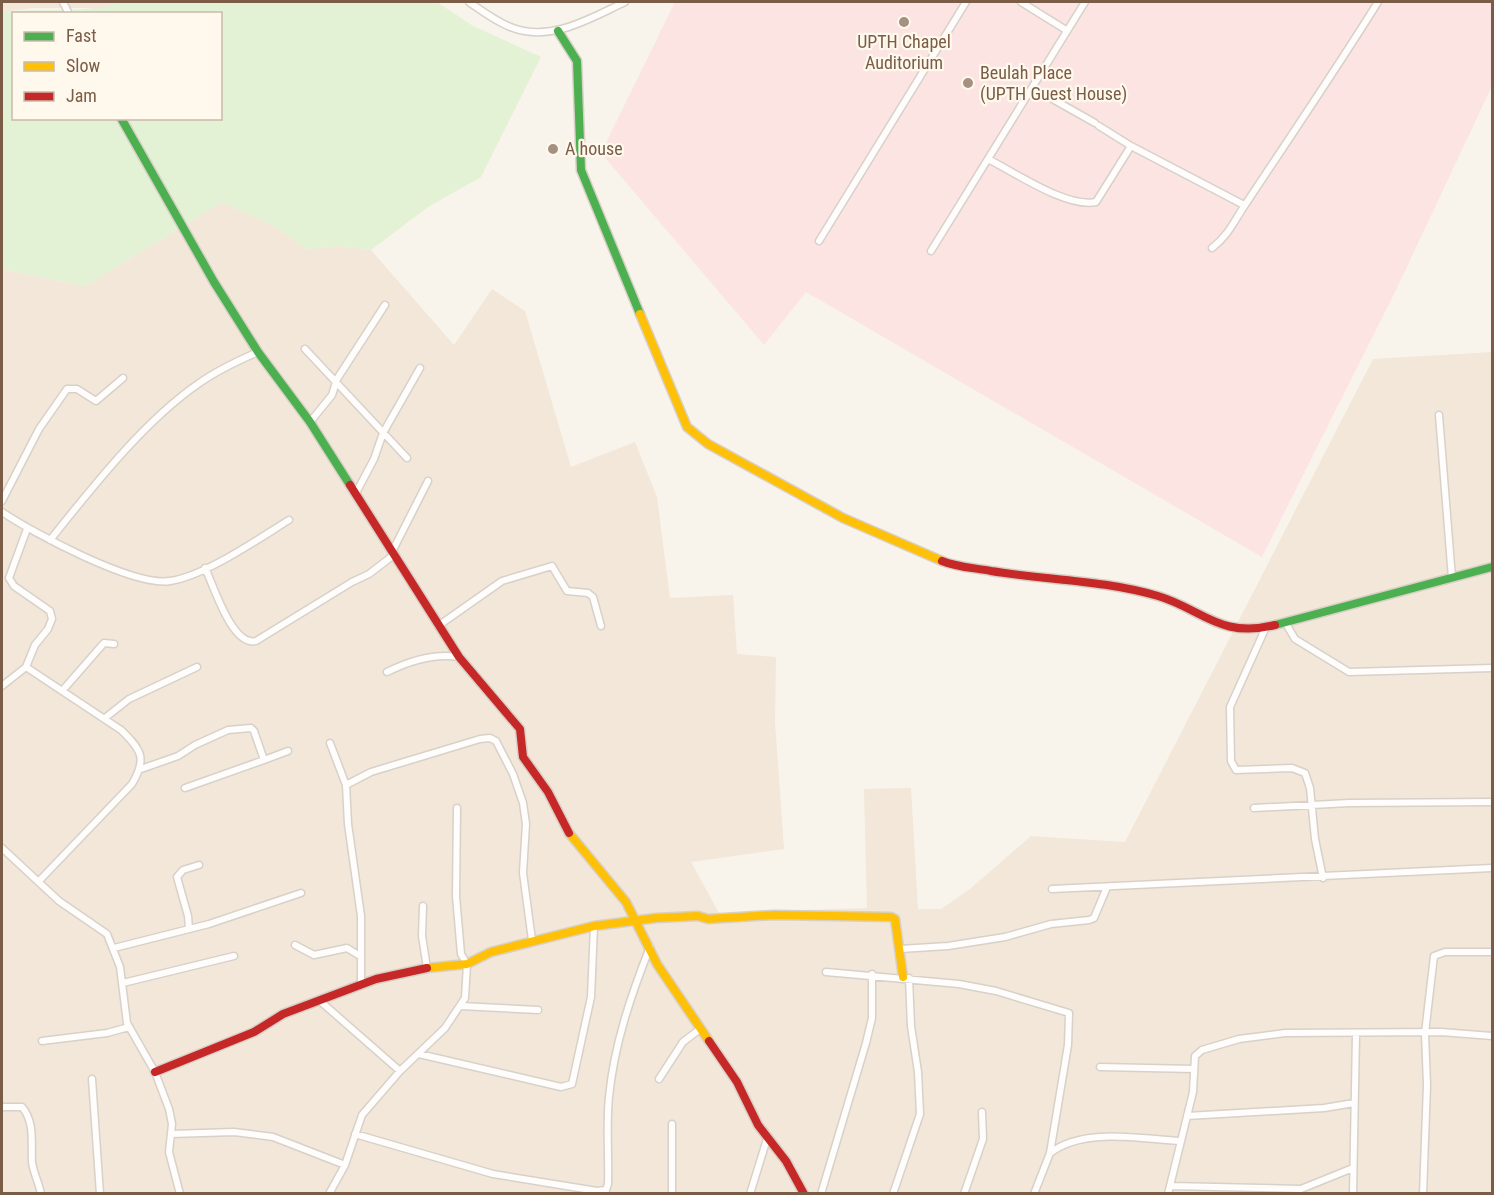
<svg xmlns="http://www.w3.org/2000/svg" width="1494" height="1195" viewBox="0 0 1494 1195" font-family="'Roboto Condensed',sans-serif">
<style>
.residential{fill:#f2e7d8}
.medical{fill:#fbe4e2}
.green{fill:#e3f1d4;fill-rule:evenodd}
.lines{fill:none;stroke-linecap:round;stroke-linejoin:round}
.street-casing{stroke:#d7d1c9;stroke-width:9}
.fast-casing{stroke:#d8d0c7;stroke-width:11}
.slow-casing{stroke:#d8d0c7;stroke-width:11}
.jam-casing{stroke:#d8d0c7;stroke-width:11}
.street{stroke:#fefdfc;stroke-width:6}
.fast{stroke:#4caf50;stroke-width:8}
.slow{stroke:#ffc107;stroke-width:8}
.jam{stroke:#c62828;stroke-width:8}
.poi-dot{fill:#a69180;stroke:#fff9ed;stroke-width:2}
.labels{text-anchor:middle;stroke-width:4.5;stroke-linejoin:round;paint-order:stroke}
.poi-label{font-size:18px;fill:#7a5c47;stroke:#fff9ed;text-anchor:start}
</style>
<rect width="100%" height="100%" fill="#f8f4eb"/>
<path class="residential" d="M2,2H122L105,8H34L2,12Z
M222,202L276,227L306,249L340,246L371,250L454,345L492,289L525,311L571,467L635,442L657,497L670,598L733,595L737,654L776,657L775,722L784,849L691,862L719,913L867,908L864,789L911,788L918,909H941L970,889L1031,836L1125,842L1373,359L1492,352V1193L2,1194V269L85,286Z"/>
<path class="medical" d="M675,2H1492V86L1396,290L1262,557L806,292L764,345L601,153Z"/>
<path class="green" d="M122,2H437L473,26L541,57L481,177L428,207L371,250L340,246L306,249L276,227L222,202L85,286L2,269V12C38,8 90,14 122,2ZM14,14H220V118H14Z"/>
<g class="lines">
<defs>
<path id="street" d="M63,2L69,14
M469,2C482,11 498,23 513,28C552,42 591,18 625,2
M1021,2L1066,30
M1033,88L1095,123
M1099,126L1131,146L1244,205
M988,159C1016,173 1066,208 1096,202L1131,146
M819,241L966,2
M1212,248C1229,235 1234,221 1245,205C1290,137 1335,71 1378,2
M931,251L1085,2
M305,349L407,458
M1439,415L1452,578
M310,422L332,395L337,379L385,305
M356,493L374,459L383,433L420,368
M2,501L39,429L67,389H77L96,401L123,378
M2,512C33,533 134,587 170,581C205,576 258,539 289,520
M50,540C92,488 143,422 198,384C216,371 237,361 258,352
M393,550L428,481
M205,568C214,586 232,647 256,641L352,582L369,574L395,554
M1285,622L1295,639L1349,672L1492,668
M438,626L502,581L552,566L567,591L588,593L593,597L601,626
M1266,627L1230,707L1231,761L1236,770L1292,768L1305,773L1310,788L1315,839L1323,878
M26,667L121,730C142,750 147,759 132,784L39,881
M387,672C409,661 434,653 459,657
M2,686L26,667L35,645L48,629L52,619L50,611L14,586L9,578L27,529
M62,691L104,643L114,644
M105,718L129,699L197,667
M330,743L346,785L348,824L361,916V985
M264,760L288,751
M141,769L178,756L195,745L228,730L251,728L254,731L264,760L185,788
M346,785L371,772L480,739L490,738L496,741L513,774L523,803L526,824L523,873L532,940
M1254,808L1349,803L1492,802
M2,848L59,901L107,934L120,967L127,1023L155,1072L169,1109L172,1124L169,1152L180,1194
M1052,889L1492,868
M423,906L422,936L427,968
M189,929L188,916L177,877L183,870L199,865
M295,945L314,955L347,948L360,956
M114,948L209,924L301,893
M900,949L948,946L1005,937L1051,924L1089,920L1094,918L1107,887
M826,972L959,984L996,991L1069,1013L1068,1045L1050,1153L1034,1194
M123,983L234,956
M320,1001L400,1071
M461,1006L538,1010
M42,1041L107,1033L129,1027
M419,1054L561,1087L572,1084L591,997L594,926
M1100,1067L1194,1069
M92,1079L100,1194
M659,1079L683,1042L700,1029
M2,1107H22C35,1122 31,1143 32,1162C33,1172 39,1183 41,1194
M1187,1116L1324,1108L1354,1103
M171,1134L234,1132L273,1137L345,1165
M355,1134L493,1174L597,1191L605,1190
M1050,1153C1084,1127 1140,1139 1180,1141
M1171,1186L1301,1189L1353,1168
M605,1193L608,1184C609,1156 606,1126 609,1097C614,1045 631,995 650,947
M329,1194L345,1165L362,1115L400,1071L445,1028L465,998L467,964L461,954L456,896L457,808
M672,1194V1124
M750,1194L767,1139
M821,1194L866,1043L872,1018V974
M893,1194L920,1114L918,1072L911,1026L909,978
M964,1194L983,1139L982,1112
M1168,1194L1193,1092L1195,1056L1202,1050L1239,1039L1285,1033L1441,1032L1492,1036
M1353,1194L1356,1035
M1423,1194L1427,1085L1425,1033L1434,956L1445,952H1492"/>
<path id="fast" d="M558,31L577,61L581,170L640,314
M121,118L214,282L258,352L310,422L350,485
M1275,625L1492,567"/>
<path id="slow" d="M640,314L687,427L708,444L843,518L942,561
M569,833L626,902L657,964L709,1041
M427,968L467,964L491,952L594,926L656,918L698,916L708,919L774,915L891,917L895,919L903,977"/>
<path id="jam" d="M350,485L459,657L520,729L523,757L548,792L569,833
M942,561C956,567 975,568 991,571C1046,580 1104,580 1158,596C1202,609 1220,639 1275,625
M709,1041L737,1082L758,1125L786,1161L804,1194
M155,1072L254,1032L283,1014L376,979L427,968"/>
</defs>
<use href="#street" class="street-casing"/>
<use href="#fast" class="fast-casing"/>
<use href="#slow" class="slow-casing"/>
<use href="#jam" class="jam-casing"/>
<use href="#street" class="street"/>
<use href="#fast" class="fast"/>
<use href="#slow" class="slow"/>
<use href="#jam" class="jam"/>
</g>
<g class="poi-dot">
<circle cx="904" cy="22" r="6"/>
<circle cx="968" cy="83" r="6"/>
<circle cx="553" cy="149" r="6"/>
</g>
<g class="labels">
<g class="poi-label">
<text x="904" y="48" text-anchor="middle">UPTH Chapel<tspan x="904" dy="21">Auditorium</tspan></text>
<text x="980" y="79">Beulah Place<tspan x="980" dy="21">(UPTH Guest House)</tspan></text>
<text x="565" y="155">A house</text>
</g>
</g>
<rect width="1494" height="1195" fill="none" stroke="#7a5c47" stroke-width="6"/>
<rect x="12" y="12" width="210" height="108" fill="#fff9ed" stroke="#cabaab" stroke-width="1.5"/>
<rect x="24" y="32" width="30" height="9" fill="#4caf50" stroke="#cabaab" stroke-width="1.5"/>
<text x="66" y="42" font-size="18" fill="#7a5c47">Fast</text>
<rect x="24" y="62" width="30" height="9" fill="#ffc107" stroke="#cabaab" stroke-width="1.5"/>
<text x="66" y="72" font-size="18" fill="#7a5c47">Slow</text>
<rect x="24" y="92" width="30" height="9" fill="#c62828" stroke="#cabaab" stroke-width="1.5"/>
<text x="66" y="102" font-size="18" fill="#7a5c47">Jam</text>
</svg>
